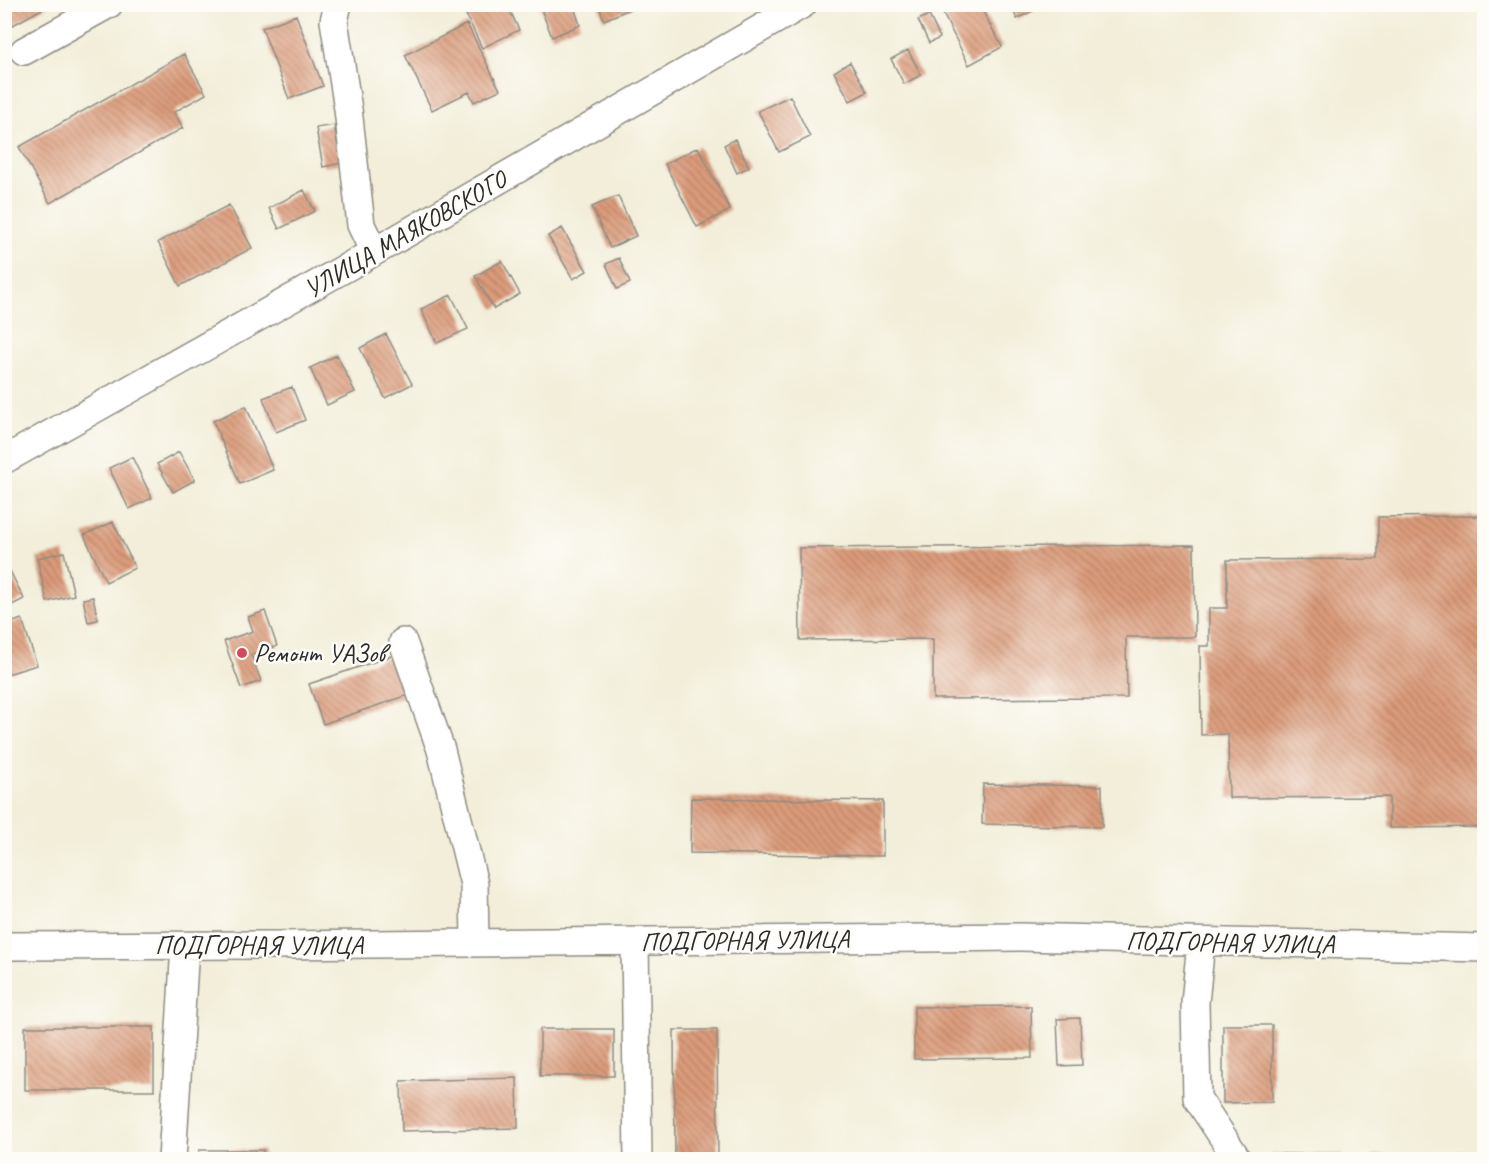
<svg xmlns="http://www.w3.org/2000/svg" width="1489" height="1164" viewBox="0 0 1489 1164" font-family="Caveat,sans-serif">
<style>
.building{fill:url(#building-back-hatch)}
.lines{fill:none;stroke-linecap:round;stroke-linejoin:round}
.minor-casing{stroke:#8e8c82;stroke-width:30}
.minor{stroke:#fff;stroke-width:27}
.poi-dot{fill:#d1495b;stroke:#fdfcf7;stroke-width:2}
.labels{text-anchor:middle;stroke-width:5;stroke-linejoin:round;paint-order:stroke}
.street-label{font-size:26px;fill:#2b2b2b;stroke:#fdfcf7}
.poi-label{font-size:26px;fill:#2b2b2b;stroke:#fdfcf7;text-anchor:start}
</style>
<defs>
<pattern id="building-back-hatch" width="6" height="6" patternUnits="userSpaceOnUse" patternTransform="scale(1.5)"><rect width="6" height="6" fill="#db9b7a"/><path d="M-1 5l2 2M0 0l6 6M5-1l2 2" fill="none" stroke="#b27f64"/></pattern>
</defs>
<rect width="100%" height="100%" fill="#fdfcf7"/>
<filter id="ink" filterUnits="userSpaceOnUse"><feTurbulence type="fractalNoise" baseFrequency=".0167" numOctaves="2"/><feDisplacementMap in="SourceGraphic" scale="12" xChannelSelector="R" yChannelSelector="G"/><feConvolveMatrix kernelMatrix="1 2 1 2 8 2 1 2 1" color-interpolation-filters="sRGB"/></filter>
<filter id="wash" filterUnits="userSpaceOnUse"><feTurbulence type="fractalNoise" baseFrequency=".008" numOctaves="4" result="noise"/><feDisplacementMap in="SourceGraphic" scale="24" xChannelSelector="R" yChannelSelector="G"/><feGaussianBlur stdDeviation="1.35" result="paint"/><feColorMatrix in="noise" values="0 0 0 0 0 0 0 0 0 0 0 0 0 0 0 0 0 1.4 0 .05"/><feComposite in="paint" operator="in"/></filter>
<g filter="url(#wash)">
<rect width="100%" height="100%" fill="#f2eed9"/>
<g id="blocks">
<path class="building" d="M4,4H51L4,30Z
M461,4H507L519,30L482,48Z
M539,4H573L580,25L552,37Z
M598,4H630L632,8L604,20Z
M938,4H979L1002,47L969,65Z
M1010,4H1046L1017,19Z
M296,15L323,86L289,99L262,28Z
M929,15L940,38L929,43L918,20Z
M467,24L500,90L474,102L469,92L432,110L405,55Z
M908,50L921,75L904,84L891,59Z
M184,54L206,94L174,112L183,128L50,203L19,147Z
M850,62L867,92L850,101L834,72Z
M790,96L810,137L779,152L758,111Z
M334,125L341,163L323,167L316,128Z
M735,139L749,167L737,173L724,145Z
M698,147L730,210L697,227L665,164Z
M304,190L315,211L279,229L269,208Z
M618,196L636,236L610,248L592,207Z
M229,205L252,248L180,286L158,242Z
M562,228L587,271L573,279L548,236Z
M619,258L630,283L617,289L606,264Z
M502,261L520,294L494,309L475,276Z
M451,295L468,329L437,343L421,309Z
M386,334L412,384L385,398L360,348Z
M337,355L355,392L327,405L310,368Z
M292,387L305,420L276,432L263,398Z
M246,406L273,470L240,484L213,421Z
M179,452L195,480L173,492L157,464Z
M132,457L152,498L129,509L109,468Z
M1484,516V827L1389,828V797L1229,798L1228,734L1201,735L1200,646H1209V608H1227V560L1378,559V517Z
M113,522L135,568L106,582L84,535Z
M1194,545L1195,637H1126L1127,698L933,699V639L800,640L799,548Z
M64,552L74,595L47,602L37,558Z
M4,559L24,599L4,609Z
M93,597L98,620L88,622L83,599Z
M265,611L277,646L251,655L261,681L241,688L224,641L253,631L248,617Z
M22,619L37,665L4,675V625Z
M400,653L414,693L323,724L309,684Z
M983,784L1102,786V827L982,824Z
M691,798L883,801V856L690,853Z
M1031,1006L1032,1058L914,1059V1007Z
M1080,1018L1082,1065L1059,1066L1057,1019Z
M1223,1025H1272V1102L1223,1103Z
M25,1027H154V1090H25Z
M540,1029H614V1076H540Z
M674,1030H717L718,1160H675Z
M517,1078L518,1128L402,1131L401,1081Z
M199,1150H263V1160H199Z
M1271,1154H1343V1160H1271Z
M1372,1155L1484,1157V1160H1372Z"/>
</g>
</g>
<g filter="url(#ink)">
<use href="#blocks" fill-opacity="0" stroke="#8e8c82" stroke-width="1.5"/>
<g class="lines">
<defs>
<path id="minor" d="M338,4L334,21L348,109L361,225L374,252
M24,51L109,4
M4,460L374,252L803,4
M403,642L441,750L474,884L475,943
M635,942L638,1160
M1201,942L1195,1003L1197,1098L1238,1160
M4,946L276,945L1020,937L1484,948
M172,1160L185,946"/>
</defs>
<use href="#minor" class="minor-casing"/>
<use href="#minor" class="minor"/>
</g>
</g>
<circle class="poi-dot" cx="242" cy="653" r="6"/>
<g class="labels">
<g class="street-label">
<text transform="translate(405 234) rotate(-30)" y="9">УЛИЦА МАЯКОВСКОГО</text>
<text transform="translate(745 940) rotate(-1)" y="9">ПОДГОРНАЯ УЛИЦА</text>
<text transform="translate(1230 942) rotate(1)" y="9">ПОДГОРНАЯ УЛИЦА</text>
<text x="259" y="954">ПОДГОРНАЯ УЛИЦА</text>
</g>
<g class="poi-label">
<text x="254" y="662">Ремонт УАЗов</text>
</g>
</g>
<rect width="1489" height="1164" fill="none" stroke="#fdfcf7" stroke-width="24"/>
</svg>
